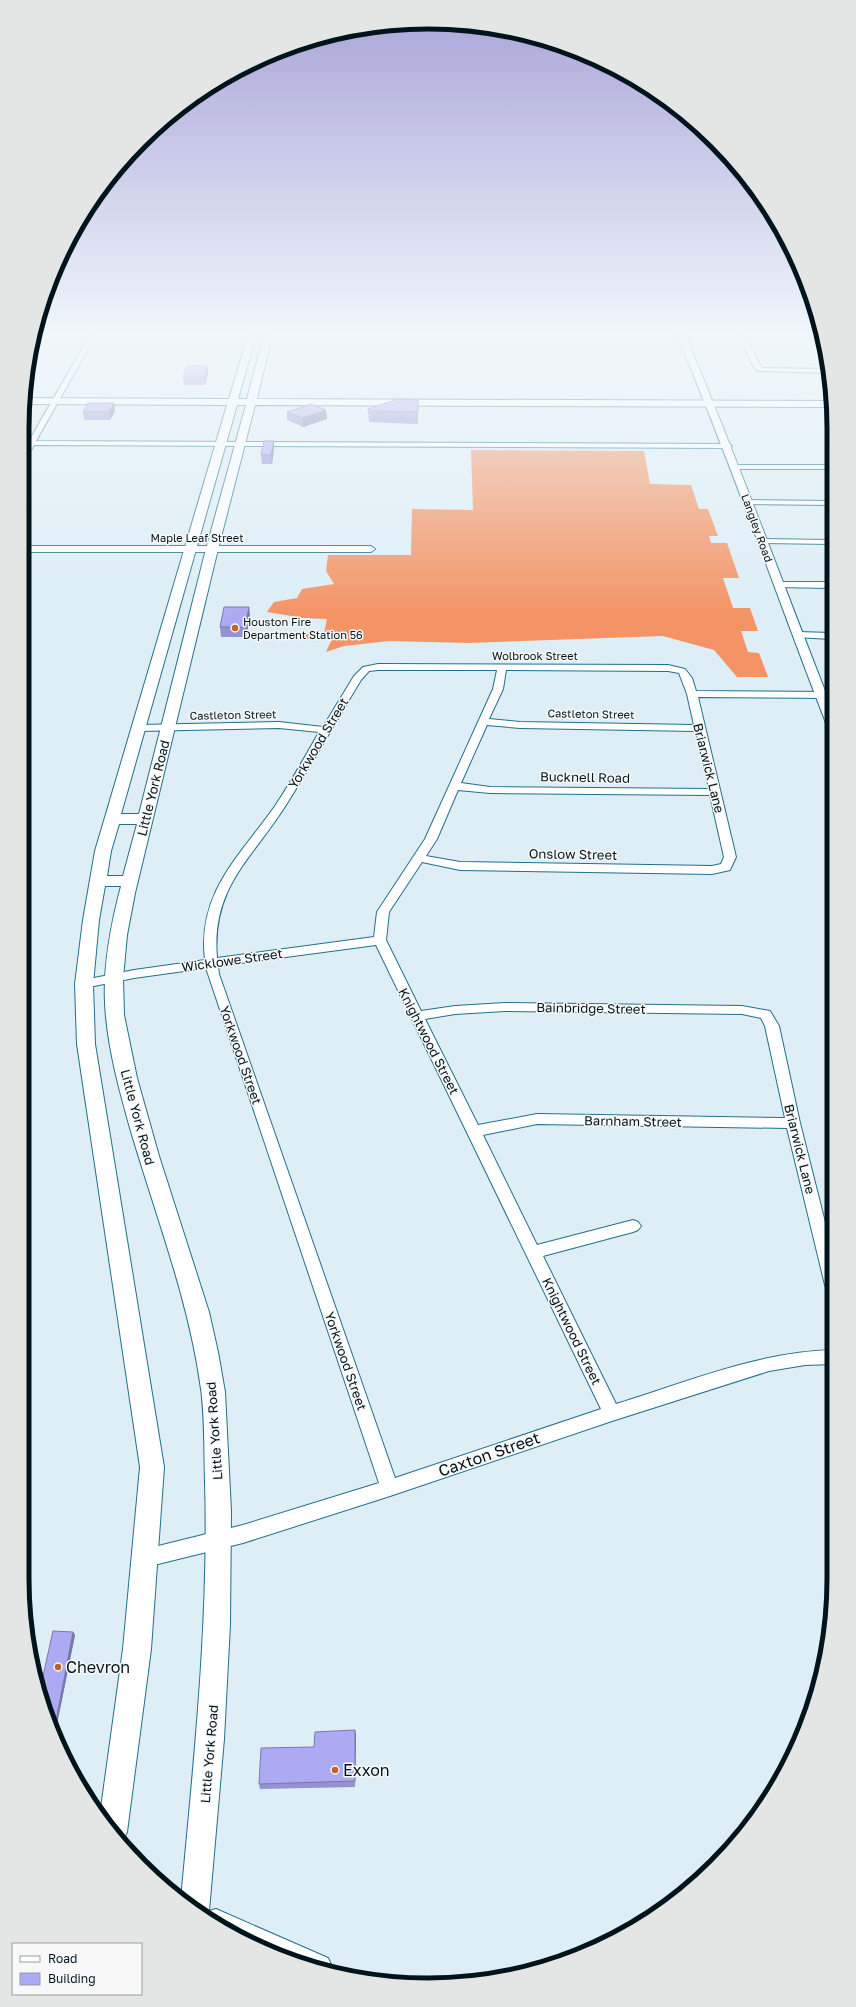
<svg xmlns="http://www.w3.org/2000/svg" width="856" height="2007" viewBox="0 0 856 2007" font-family="'Golos Text',sans-serif">
<style>
.forest{fill:#f49365}
.lines{fill:none;stroke-linecap:round;stroke-linejoin:round}
.minor-casing{stroke:#22708b;stroke-width:2}
.tertiary-casing{stroke:#22708b;stroke-width:2}
.secondary-casing{stroke:#22708b;stroke-width:2}
.minor{fill:#fff;fill-rule:evenodd}
.tertiary{fill:#fff;fill-rule:evenodd}
.secondary{fill:#fff;fill-rule:evenodd}
.wall{fill:#9592d2}
.shaded-wall{fill:#7977ab}
.building{fill:#adaaf4;stroke:#7977ab}
.poi-dot{fill:#c45f2a;stroke:#f8f8f8;stroke-width:1.5}
.labels{text-anchor:middle;stroke-width:3;stroke-linejoin:round;paint-order:stroke}
.far-street-label{font-size:11px;fill:#01141c;stroke:#f8f8f8}
.far-poi-label{font-size:11px;fill:#01141c;stroke:#f8f8f8;text-anchor:start}
.street-label{font-size:13px;fill:#01141c;stroke:#f8f8f8}
.near-street-label{font-size:16px;fill:#01141c;stroke:#f8f8f8}
.near-poi-label{font-size:16px;fill:#01141c;stroke:#f8f8f8;text-anchor:start}
.rim{fill:none;stroke:#01141c;stroke-width:5}
</style>
<rect width="100%" height="100%" fill="#ddeef6"/>
<path class="forest" d="M471,450L644,451L650,484L691,485L699,509H708L718,536H709L711,543H727L739,578H723L733,608H750L758,631H741L748,652L759,653L768,677H737L714,650L663,636L470,643L389,641L344,646L326,652L332,639H305V634H324L327,619L304,618L267,612L274,602L297,598L302,589L334,584L326,571L328,555H411L412,509L473,510Z"/>
<g class="lines">
<defs>
<path id="minor" d="M90,335H96L36,441L728,444L732,446L728,448L34,445L25,461H22V453L26,445H22V441H29Z
M738,335H744L762,368L829,369L830,373L758,371L753,366Z
M811,335H817L825,350L828,360L824,358Z
M732,465H831V469H735L731,467Z
M744,500L831,501V505L747,504L743,502Z
M760,539L831,540V544L763,543H760Z
M22,546H371L375,549L371,552H22Z
M778,582H831V588L775,587V583Z
M798,632L831,633V639L795,637L793,635Z
M378,664L668,665L685,669L692,678L696,691L831,692V698L698,697L736,857L730,870L712,874L460,870L422,862L389,912L386,940L421,1011L455,1006L505,1003L742,1006L770,1011L779,1026L800,1123L833,1254V1292L827,1290L825,1285L787,1128L537,1124L483,1135L537,1245L633,1220L638,1222L641,1226L638,1230L633,1232L543,1256L616,1404C687,1382 758,1352 833,1350V1364L805,1365L769,1371L612,1421L390,1496L243,1543L146,1567L139,1564L137,1558L139,1552L146,1549L243,1525L379,1483L206,968L134,978L84,988L79,987L78,984L79,981L134,970L205,960C197,892 240,856 275,806C291,782 305,757 319,732L279,728L140,731L135,728L140,725L279,722L323,727L354,676L363,667ZM378,670H497L493,689L425,839L377,912L374,937L217,958C211,887 252,859 286,805C312,764 336,721 361,680L369,671ZM506,670L668,671L679,673L687,694L694,725L520,722L489,719L503,689ZM487,725L520,728L696,731L709,789L490,787L461,783ZM458,790L490,793L710,795L724,857L721,864L712,866L460,862L426,856L437,839ZM376,945L601,1409L395,1478L219,974L218,966ZM505,1011L742,1014L761,1018L765,1026L785,1118L537,1114L478,1125L425,1019L455,1014Z"/>
<path id="tertiary" d="M677,335H685C737,457 782,582 831,706L832,727L826,723C776,594 731,463 677,335Z"/>
<path id="secondary" d="M248,335H256L238,399H247L264,335H272L257,399L831,401V407L255,405L218,549L135,893L127,935L123,978L124,1015L137,1078L159,1156L209,1312L218,1352L225,1392L231,1511L230,1625L224,1739L209,1911L216,1909L328,1958L333,1969L331,1972L297,1963L225,1931L181,1899C194,1760 209,1621 205,1481C204,1451 205,1419 201,1389C189,1301 157,1219 132,1135C120,1093 107,1047 105,1003C103,964 111,924 121,886H105L99,920L93,984L95,1044L164,1467L151,1649L127,1832L122,1842L120,1843L100,1815L123,1649L140,1467L77,1044L75,984L83,920L95,851L227,405L24,404L25,398L229,399ZM237,405H246L206,549L139,814H121ZM119,824H137L123,876H107L111,851Z"/>
</defs>
<use href="#minor" class="minor-casing"/>
<use href="#tertiary" class="tertiary-casing"/>
<use href="#secondary" class="secondary-casing"/>
<use href="#minor" class="minor"/>
<use href="#tertiary" class="tertiary"/>
<use href="#secondary" class="secondary"/>
</g>
<path class="wall" d="M208,366V374L205,385H184L183,377Z
M418,400V424L369,422L368,409Z
M114,403L115,411L110,420H84L83,412Z
M326,410L327,419L303,427L287,420V412Z
M274,441V449L272,464H262L261,455Z
M249,607L250,617L246,637H221L220,627Z
M75,1635L57,1724H50L44,1710Z
M355,1730L356,1736L355,1787L260,1789L259,1784L314,1747Z"/>
<path class="shaded-wall" d="M208,366V374L205,385L204,377Z
M26,403L27,407L24,412V406Z
M114,403L115,411L110,420L109,412Z
M326,410L327,419L303,427L302,418Z
M274,441V449L272,464L271,455Z
M249,607L250,617L246,637L245,627Z
M73,1632L75,1635L57,1724L56,1721Z
M355,1730L356,1736L355,1787Z"/>
<path class="building" d="M187,366H208L204,377H183Z
M398,399L418,400V412L368,411V409Z
M88,403H114L109,412H83Z
M311,404L326,410L302,418L287,412Z
M264,441H274L271,455H261Z
M224,607H249L245,627H220Z
M53,1631L73,1632L56,1721H49L44,1710L39,1694Z
M355,1730V1781L259,1784L261,1748L314,1747L315,1732Z"/>
<linearGradient id="sky" x2="0" y2="1"><stop stop-color="#a8a3d8"/><stop offset="0.54" stop-color="#f0f7fb"/><stop offset="1" stop-color="#f0f7fb" stop-opacity="0"/></linearGradient>
<rect width="856" height="616" fill="url(#sky)"/>
<g class="poi-dot">
<circle cx="235" cy="628" r="4"/>
<circle cx="58" cy="1667" r="4"/>
<circle cx="335" cy="1770" r="4"/>
</g>
<g class="labels">
<g class="far-street-label">
<text transform="translate(757 528) rotate(70)" y="4">Langley Road</text>
<text x="197" y="542">Maple Leaf Street</text>
<text x="535" y="660">Wolbrook Street</text>
<text transform="translate(591 714) rotate(1)" y="4">Castleton Street</text>
<text transform="translate(233 715) rotate(-1)" y="4">Castleton Street</text>
</g>
<g class="far-poi-label">
<text x="243" y="626">Houston Fire<tspan x="243" dy="13">Department Station 56</tspan></text>
</g>
<g class="street-label">
<text transform="translate(318 743) rotate(-59)" y="5">Yorkwood Street</text>
<text transform="translate(709 768) rotate(76)" y="5">Briarwick Lane</text>
<text transform="translate(585 777) rotate(1)" y="5">Bucknell Road</text>
<text transform="translate(153 788) rotate(-76)" y="5">Little York Road</text>
<text transform="translate(573 854) rotate(1)" y="5">Onslow Street</text>
<text transform="translate(232 960) rotate(-8)" y="5">Wicklowe Street</text>
<text transform="translate(591 1008) rotate(1)" y="5">Bainbridge Street</text>
<text transform="translate(429 1041) rotate(63)" y="5">Knightwood Street</text>
<text transform="translate(241 1055) rotate(71)" y="5">Yorkwood Street</text>
<text transform="translate(138 1117) rotate(75)" y="5">Little York Road</text>
<text transform="translate(633 1121) rotate(1)" y="5">Barnham Street</text>
<text transform="translate(800 1149) rotate(76)" y="5">Briarwick Lane</text>
<text transform="translate(572 1331) rotate(64)" y="5">Knightwood Street</text>
<text transform="translate(346 1361) rotate(71)" y="5">Yorkwood Street</text>
<text transform="translate(214 1431) rotate(-94)" y="5">Little York Road</text>
<text transform="translate(209 1754) rotate(-85)" y="5">Little York Road</text>
</g>
<g class="near-street-label">
<text transform="translate(489 1454) rotate(-19)" y="6">Caxton Street</text>
</g>
<g class="near-poi-label">
<text x="66" y="1673">Chevron</text>
<text x="343" y="1776">Exxon</text>
</g>
</g>
<path d="M0 0H856V2007H0ZM428 29H428A399 399 0 0 1 827 428V1579A399 399 0 0 1 428 1978H428A399 399 0 0 1 29 1579V428A399 399 0 0 1 428 29Z" fill="#e4e6e6" fill-rule="evenodd"/>
<path class="rim" d="M428 29H428A399 399 0 0 1 827 428V1579A399 399 0 0 1 428 1978H428A399 399 0 0 1 29 1579V428A399 399 0 0 1 428 29Z"/>
<rect x="12" y="1943" width="130" height="52" fill="#f8f8f8" stroke="#959da0"/>
<rect x="20" y="1956" width="20" height="6" fill="#ffffff" stroke="#959da0"/>
<text x="48" y="1963" font-size="12" fill="#01141c">Road</text>
<rect x="20" y="1973" width="20" height="12" fill="#adaaf4" stroke="#959da0"/>
<text x="48" y="1983" font-size="12" fill="#01141c">Building</text>
</svg>
